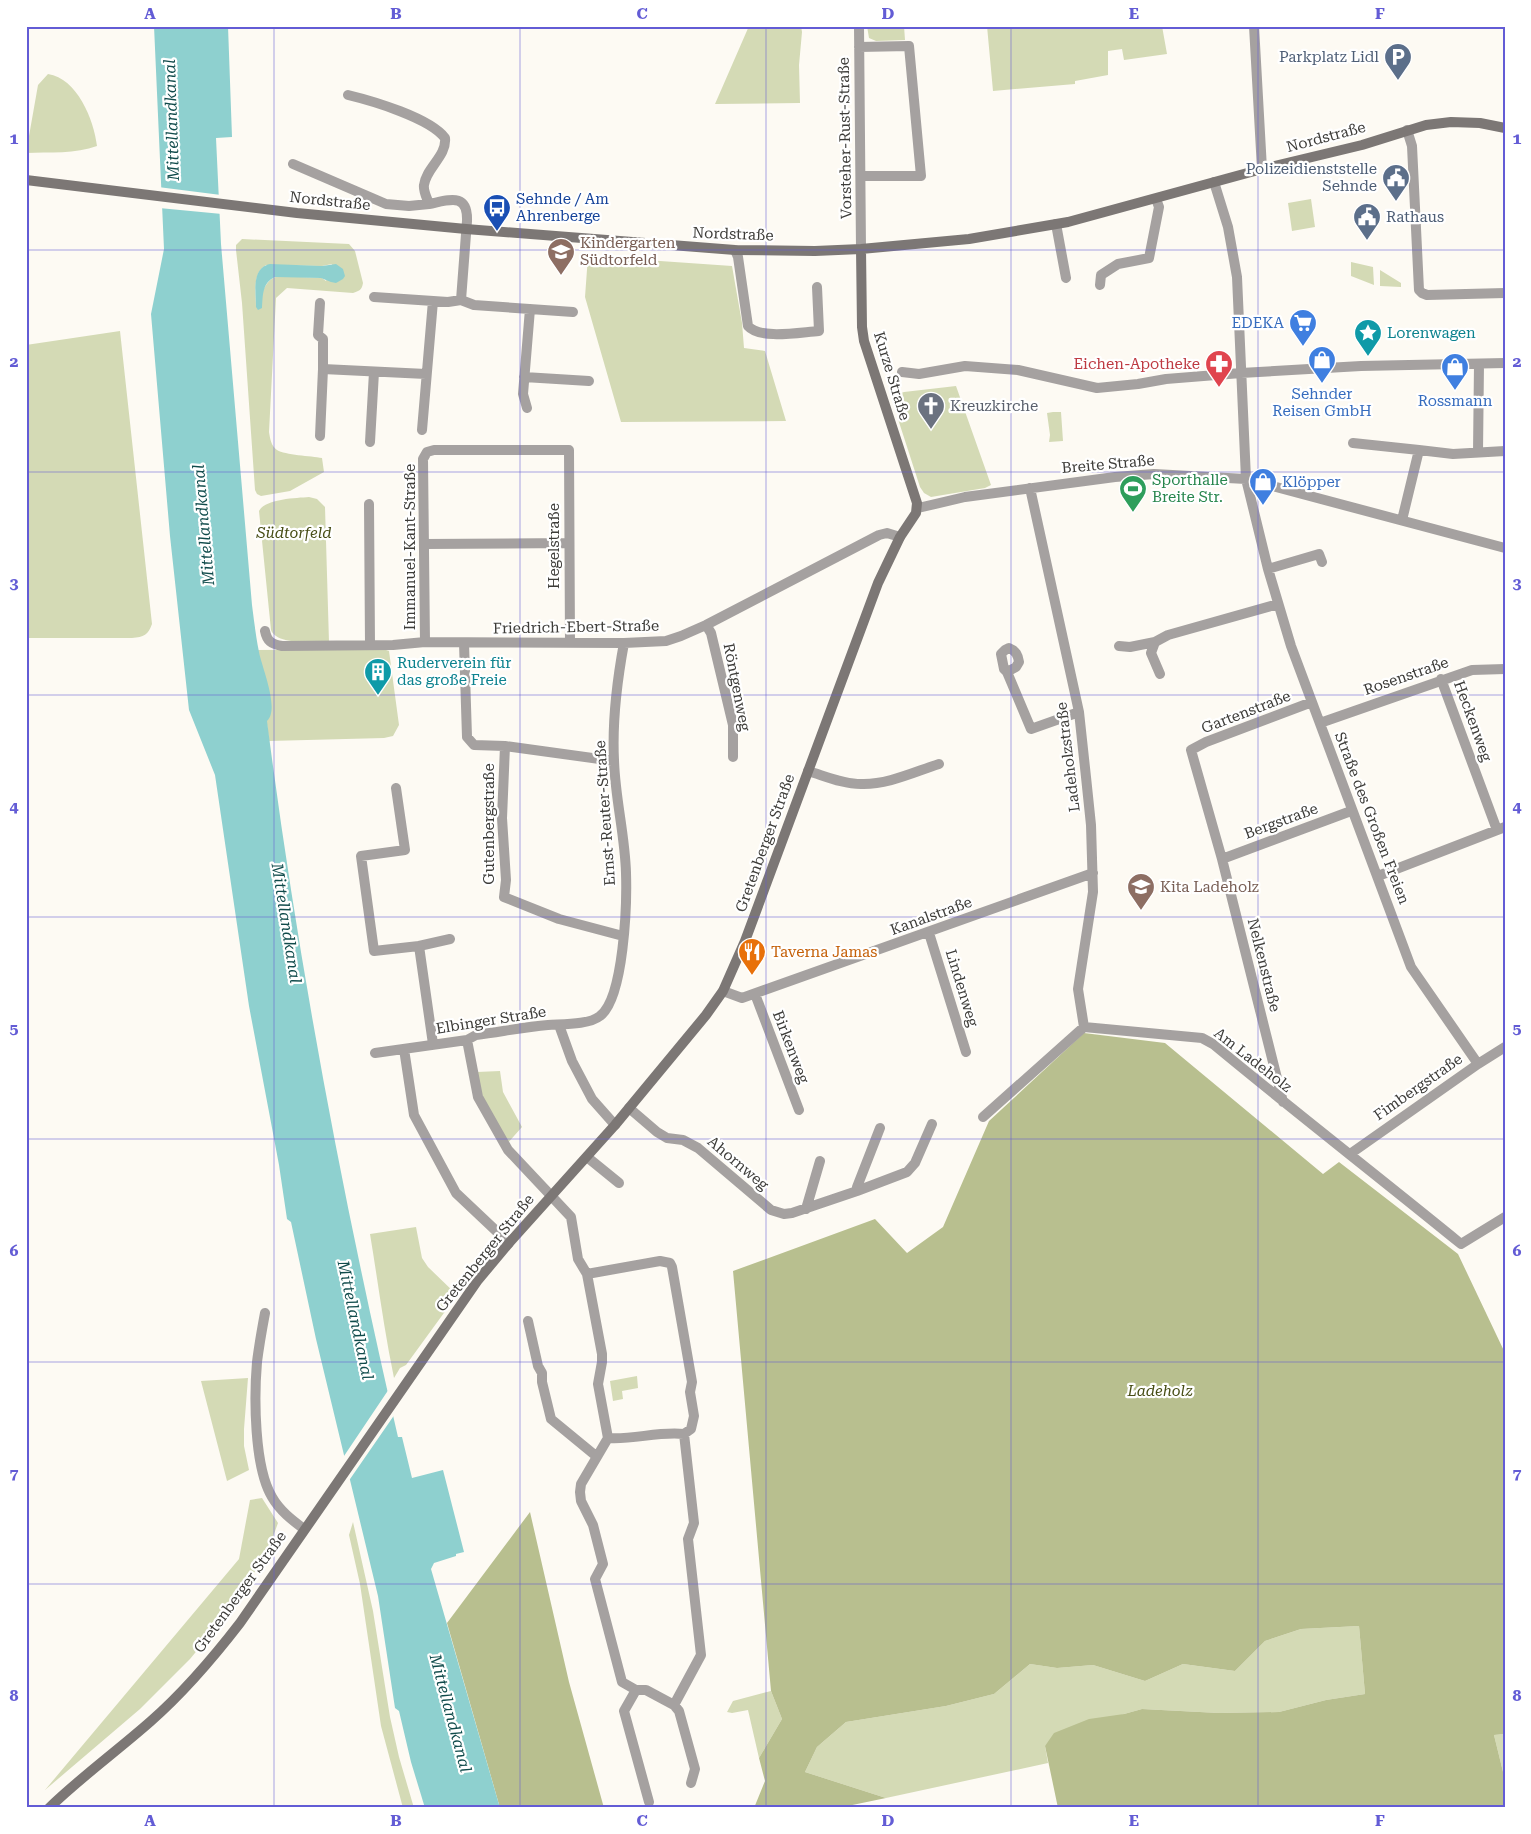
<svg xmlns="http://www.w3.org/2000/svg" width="1531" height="1834" viewBox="0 0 1531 1834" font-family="'Roboto Serif',serif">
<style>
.green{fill:#d4dab5;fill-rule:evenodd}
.forest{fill:#b8bf8f}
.water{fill:#8ed0cf}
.pier{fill:#fdfaf3}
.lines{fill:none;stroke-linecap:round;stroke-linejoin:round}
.minor{stroke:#a5a1a0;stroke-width:10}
.secondary{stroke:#7c7775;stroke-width:10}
.grid{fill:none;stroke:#635cd5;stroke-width:1;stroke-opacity:0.55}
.labels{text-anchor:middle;stroke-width:4.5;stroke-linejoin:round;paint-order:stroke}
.service-label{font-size:15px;fill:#4e5e75;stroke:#fff;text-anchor:end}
.street-label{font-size:15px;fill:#3d3c39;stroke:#fff}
.transit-label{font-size:15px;fill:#164399;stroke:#fff;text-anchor:start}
.education-label{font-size:15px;fill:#785e54;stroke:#fff;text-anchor:start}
.shop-label{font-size:15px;fill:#366cbe;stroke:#fff}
.culture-label{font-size:15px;fill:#0d838f;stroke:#fff;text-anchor:start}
.health-label{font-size:15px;fill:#be3a42;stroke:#fff;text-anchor:end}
.worship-label{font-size:15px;fill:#5b616d;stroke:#fff;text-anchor:start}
.leisure-label{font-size:15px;fill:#27864d;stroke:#fff;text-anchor:start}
.park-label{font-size:15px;font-style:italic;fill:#474d15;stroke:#fff}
.food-label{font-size:15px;fill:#c56008;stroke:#fff;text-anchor:start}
.water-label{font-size:16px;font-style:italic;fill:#104b4b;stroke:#fff}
.neatline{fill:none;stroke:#635cd5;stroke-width:2}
.grid-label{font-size:16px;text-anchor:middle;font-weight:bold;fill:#635cd5}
</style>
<rect width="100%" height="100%" fill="#fdfaf3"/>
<path class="green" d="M749,26H801L802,32L799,65L800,103L715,104Z
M867,26H904L905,40L876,41L869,38Z
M987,26H1162L1167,54L1124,60L1122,49L1108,51V75L1075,81V84L993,91Z
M48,74C77,78 94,120 97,146C76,154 49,152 26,153L38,85Z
M1311,199L1315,227L1292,231L1288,203Z
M242,239L349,244L355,251L363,283C362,290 359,291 353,293L287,288L276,298L269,432C270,438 271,446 277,450C285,455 311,456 322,458L324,472L290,491L261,496L257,494L255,490L242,303L236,250V245ZM332,264L326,281L322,278L278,276C264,280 262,295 256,307C256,293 252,273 266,265L322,266Z
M588,256L732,266L742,323L744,348L765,351L786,421L621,422L585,297Z
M1351,262L1373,267L1374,285L1351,276Z
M1380,270L1401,283V287L1380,286Z
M120,331L152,624C148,635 144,637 132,638H26V345Z
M956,386L991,485L985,488L931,497L924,493L920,487L898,419V410L893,396L904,392Z
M1053,412H1061L1063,441L1049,442L1050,435L1047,413Z
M309,497L317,499L325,507L329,642C315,641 277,646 271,630L259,511C265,499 296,498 309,497Z
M383,649L389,651L399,725L393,736L384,738L269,741L258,650Z
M500,1071L503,1092L522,1127L507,1144L480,1095L477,1072Z
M416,1227L422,1258L428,1267L457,1295L406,1365L400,1368L394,1378C384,1330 378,1282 370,1234Z
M637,1376L638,1388L622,1391L623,1399L613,1401L610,1381Z
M248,1378L244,1429V1446L249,1470L227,1481L201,1381Z
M262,1498L278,1523L267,1553L224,1618L190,1659L140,1709L45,1790L239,1559L250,1500Z
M353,1522L373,1611L390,1717L399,1757L414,1808H403L381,1726L360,1584L349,1535Z
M1359,1626L1365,1694L1326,1700L1279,1712L1219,1713L1142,1709L1124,1714L1045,1746L1048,1763L886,1798L805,1772L817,1747L846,1722L946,1706L994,1694L1030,1664L1057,1668L1093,1665L1145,1681L1183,1664L1235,1671L1265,1641L1301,1629Z
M771,1691L782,1719L759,1758L748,1710L732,1713L727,1712L733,1701Z
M1505,1734V1780L1494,1735Z"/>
<path class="forest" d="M1084,1033L1165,1043L1323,1174L1339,1162L1458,1254L1505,1353V1734L1494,1735L1505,1780V1808H1058L1045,1746L1054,1733L1089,1719L1124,1714L1142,1709L1219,1713L1279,1712L1326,1700L1365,1694L1359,1626L1301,1629L1265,1641L1235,1671L1183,1664L1145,1681L1093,1665L1057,1668L1030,1664L994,1694L946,1706L846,1722L817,1747L805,1772L886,1798L838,1808H754L765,1781L759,1758L782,1719L771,1691L733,1271L875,1219L907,1253L943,1227L989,1121Z
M530,1512L569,1682L604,1808H500L447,1623Z"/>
<path class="water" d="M154,26H228L232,137L216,138L221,244L252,605C254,621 256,637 259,652C262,668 280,709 267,721C298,962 343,1200 398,1437H402L412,1478L443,1470L464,1552L456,1554V1556L434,1563L431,1569L500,1808H425L411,1762L399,1711L395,1708L378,1596L316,1339L291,1222L287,1219L279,1165L249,1006L215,775L189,710L170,536L151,314L164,249Z
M270,264L322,266L336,264L343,269L345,276L343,279L336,283L331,282L321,278L275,277C262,283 263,295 262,308L258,310L256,307C256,293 251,268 270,264Z"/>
<path class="pier" d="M158,187L221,195L222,214L159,208Z
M389,1389L395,1414L348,1482L342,1459Z"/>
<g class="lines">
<path class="minor" d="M859,26L861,249
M1254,26L1262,169
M859,47L909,46L921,176H861
M348,95C373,101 430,118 445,138C447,156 426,168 424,185C423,191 427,198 429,204C449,200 468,192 467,221L461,300
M1407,130L1412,146L1419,290L1422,293L1427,295L1505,293
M293,164L386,204L409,206L429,204
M1214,182L1228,227L1237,277L1246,479L1268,569L1291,646L1411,967L1478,1064
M1056,224L1066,278
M735,250L738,257L748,326C760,340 801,332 819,331L817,287
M1100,285L1101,275L1118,264L1149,258L1159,207L1156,199
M374,297L448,302L461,300
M461,300L474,305L573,312
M320,303L318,335L323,339V369L426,374
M902,372L919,374L965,366L1018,370L1097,388L1138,384L1166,379L1241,373L1361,366L1505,363
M524,377L589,381
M527,408L523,394L530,309
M422,430L433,301
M320,436L323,369
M370,442L374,372
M1353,443L1419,450
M1478,452L1479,364
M1030,488L1079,712L1086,777L1091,825L1093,892L1078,989L1084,1027
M369,504L370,645
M918,508L965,497L1115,477L1154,474L1246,479L1505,548
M1402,520L1419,450L1453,454L1505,451
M424,544L569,543
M1268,569L1319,554L1322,562
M706,625L711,633L733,725V757
M265,631C267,641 271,644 282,646L393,645L425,642L624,643L666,641L681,636L706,625L879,535L887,533L900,537
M425,642L423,459L427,452L434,450H569L570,642
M464,643L467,737L474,745L505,746L614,761
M1119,646L1130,647L1155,642
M1007,672L1016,667L1019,662C1018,655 1016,651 1009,648L1005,650L1001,654L1004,669L1007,672L1031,729L1079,712
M1160,674L1151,653L1155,642L1168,635L1278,604
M1441,679L1497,830
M1320,723L1472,670L1505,669
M505,746L502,818L506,880L504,897L559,919L623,936
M808,771C825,776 843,784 861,784C887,785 914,772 939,764
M396,788L405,850L361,856L374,951L419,946L433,1044
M1222,859L1351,811
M1378,876L1505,827
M929,933L966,1052
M419,946L450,939
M723,991L742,998L1093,873
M755,994L799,1110
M559,1025L572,1061L592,1099L615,1125
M467,1040L478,1097L508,1150L571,1217L578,1259L587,1274L602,1354V1362L598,1384L608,1438L581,1484L580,1492L581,1501L593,1525L603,1564L595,1579L622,1682L636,1690H646L674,1705L679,1711L695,1769L691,1783
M404,1049L414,1115L456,1193L509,1243
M375,1053L467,1040L476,1035C500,1032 524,1027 548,1025C562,1024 589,1025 600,1016C624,998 627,904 626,873C625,835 615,798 614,760C612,720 617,681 624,643
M1283,1102L1222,859L1191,750L1206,742L1312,702
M629,1108L657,1132L667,1138L683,1140L698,1148L771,1210L784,1214L792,1213L857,1191L907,1172L915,1163L932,1124
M983,1117L1084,1027L1202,1038L1213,1044C1295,1112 1379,1177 1461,1244L1505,1217
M1350,1154L1478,1064L1505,1047
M587,1157L619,1183
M857,1191V1187L880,1128
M806,1209L820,1161
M587,1274L660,1261L670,1263L672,1267L692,1382L690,1392L694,1416L691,1429L684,1434C659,1431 633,1440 608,1438
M265,1313C262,1329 259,1346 257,1362C254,1397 254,1467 272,1497C280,1511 292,1520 304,1529
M528,1321L538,1366L542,1373V1382L551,1419L596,1456
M636,1690L624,1711L649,1802
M674,1705L701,1655L688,1539L694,1523L684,1434"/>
<path class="secondary" d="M26,180L297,213L466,229L735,250L815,251L861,249L969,239L1068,222L1262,169L1362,145L1426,125L1451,122L1480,123L1505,128
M49,1808C81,1777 117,1751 151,1721C184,1692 213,1658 240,1623L478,1280L509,1243L615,1125L706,1015L723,991L745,941L878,583L900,537L916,513L917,503L864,341L862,327L861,249"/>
</g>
<path class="grid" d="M274,26V1808M520,26V1808M766,26V1808M1011,26V1808M1258,26V1808M26,250H1505M26,472H1505M26,695H1505M26,917H1505M26,1139H1505M26,1362H1505M26,1584H1505"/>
<defs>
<symbol id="parking-pin" viewBox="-11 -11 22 30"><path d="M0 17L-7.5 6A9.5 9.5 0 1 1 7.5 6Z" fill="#5c6f8a" stroke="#fff"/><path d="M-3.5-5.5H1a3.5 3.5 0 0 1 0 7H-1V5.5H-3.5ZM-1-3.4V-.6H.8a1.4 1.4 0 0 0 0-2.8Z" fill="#fff"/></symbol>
<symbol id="civic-pin" viewBox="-11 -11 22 30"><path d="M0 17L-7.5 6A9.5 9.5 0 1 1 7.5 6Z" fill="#5c6f8a" stroke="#fff"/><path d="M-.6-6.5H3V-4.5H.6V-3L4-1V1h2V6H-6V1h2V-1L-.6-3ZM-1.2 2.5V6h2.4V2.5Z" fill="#fff"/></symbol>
<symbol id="bus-pin" viewBox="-11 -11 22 30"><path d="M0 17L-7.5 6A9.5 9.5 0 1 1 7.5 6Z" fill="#1a4fb4" stroke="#fff"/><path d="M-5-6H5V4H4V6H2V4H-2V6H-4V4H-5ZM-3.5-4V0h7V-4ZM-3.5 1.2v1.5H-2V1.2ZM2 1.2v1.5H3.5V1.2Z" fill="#fff"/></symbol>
<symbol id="school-pin" viewBox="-11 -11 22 30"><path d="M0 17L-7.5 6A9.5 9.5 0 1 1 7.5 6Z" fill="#8d6e63" stroke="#fff"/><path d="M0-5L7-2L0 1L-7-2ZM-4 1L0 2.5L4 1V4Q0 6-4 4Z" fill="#fff"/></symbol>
<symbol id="supermarket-pin" viewBox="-11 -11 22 30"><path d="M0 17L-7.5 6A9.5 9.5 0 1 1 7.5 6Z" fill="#3f7fe0" stroke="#fff"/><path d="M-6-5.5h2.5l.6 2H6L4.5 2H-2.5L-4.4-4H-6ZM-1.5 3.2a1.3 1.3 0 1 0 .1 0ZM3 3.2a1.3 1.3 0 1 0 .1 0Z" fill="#fff"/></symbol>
<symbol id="sight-pin" viewBox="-11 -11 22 30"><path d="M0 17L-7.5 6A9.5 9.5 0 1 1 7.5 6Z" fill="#0f9aa8" stroke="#fff"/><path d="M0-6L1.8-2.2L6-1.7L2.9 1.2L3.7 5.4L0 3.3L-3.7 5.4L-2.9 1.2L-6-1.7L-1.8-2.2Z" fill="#fff"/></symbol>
<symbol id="shop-pin" viewBox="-11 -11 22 30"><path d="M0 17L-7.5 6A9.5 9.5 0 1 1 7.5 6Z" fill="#3f7fe0" stroke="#fff"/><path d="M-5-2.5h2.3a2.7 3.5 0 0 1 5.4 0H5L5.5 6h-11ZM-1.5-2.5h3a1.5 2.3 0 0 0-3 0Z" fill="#fff"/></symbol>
<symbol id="pharmacy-pin" viewBox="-11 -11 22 30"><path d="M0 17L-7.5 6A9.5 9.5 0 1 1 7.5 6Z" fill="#e0444e" stroke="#fff"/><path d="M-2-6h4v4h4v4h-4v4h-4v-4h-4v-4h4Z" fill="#fff"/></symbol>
<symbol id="church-pin" viewBox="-11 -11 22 30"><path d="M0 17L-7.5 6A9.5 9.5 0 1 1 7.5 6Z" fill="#6b7280" stroke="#fff"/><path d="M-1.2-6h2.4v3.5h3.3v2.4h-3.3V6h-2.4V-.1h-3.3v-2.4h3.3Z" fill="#fff"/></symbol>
<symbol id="stadium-pin" viewBox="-11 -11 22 30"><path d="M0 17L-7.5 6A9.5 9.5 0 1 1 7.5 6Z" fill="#2e9e5b" stroke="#fff"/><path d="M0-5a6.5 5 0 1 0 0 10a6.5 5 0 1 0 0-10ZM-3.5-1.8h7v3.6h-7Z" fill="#fff"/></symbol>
<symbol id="building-pin" viewBox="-11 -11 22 30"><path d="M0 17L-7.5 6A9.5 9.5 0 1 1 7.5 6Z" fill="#0f9aa8" stroke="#fff"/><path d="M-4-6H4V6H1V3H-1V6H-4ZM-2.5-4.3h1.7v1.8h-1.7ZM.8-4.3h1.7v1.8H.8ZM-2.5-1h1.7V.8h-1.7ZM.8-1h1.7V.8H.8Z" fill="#fff"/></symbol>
<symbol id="restaurant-pin" viewBox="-11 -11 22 30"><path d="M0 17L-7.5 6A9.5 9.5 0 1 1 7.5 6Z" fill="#e8710a" stroke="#fff"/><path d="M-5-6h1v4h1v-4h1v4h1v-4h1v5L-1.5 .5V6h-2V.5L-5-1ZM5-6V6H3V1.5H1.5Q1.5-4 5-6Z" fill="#fff"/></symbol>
</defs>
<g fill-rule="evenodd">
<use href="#parking-pin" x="1382" y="41" width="32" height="43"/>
<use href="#civic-pin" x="1380" y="162" width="32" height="43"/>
<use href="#bus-pin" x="481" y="192" width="32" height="43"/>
<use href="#civic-pin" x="1351" y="201" width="32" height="43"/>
<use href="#school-pin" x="545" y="236" width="32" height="43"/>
<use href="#supermarket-pin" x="1287" y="307" width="32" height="43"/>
<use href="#sight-pin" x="1352" y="317" width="32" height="43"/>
<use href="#shop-pin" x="1306" y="344" width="32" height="43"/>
<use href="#pharmacy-pin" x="1203" y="348" width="32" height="43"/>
<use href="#shop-pin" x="1439" y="351" width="32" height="43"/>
<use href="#church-pin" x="915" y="390" width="32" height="43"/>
<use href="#shop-pin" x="1247" y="466" width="32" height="43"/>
<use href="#stadium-pin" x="1117" y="473" width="32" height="43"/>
<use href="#building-pin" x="362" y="656" width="32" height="43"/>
<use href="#school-pin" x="1125" y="871" width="32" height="43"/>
<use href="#restaurant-pin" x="736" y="936" width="32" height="43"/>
</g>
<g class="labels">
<g class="service-label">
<text x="1379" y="62">Parkplatz Lidl</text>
<text x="1377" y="174">Polizeidienststelle<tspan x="1377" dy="17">Sehnde</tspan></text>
<text x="1386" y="222" text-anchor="start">Rathaus</text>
</g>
<g class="street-label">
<text transform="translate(1326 137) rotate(-15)" y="5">Nordstraße</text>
<text transform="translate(845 138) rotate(-91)" y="5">Vorsteher-Rust-Straße</text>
<text transform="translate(330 201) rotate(6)" y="5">Nordstraße</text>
<text transform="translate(733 234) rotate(2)" y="5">Nordstraße</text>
<text transform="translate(892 376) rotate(73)" y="5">Kurze Straße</text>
<text transform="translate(1108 464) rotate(-5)" y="5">Breite Straße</text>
<text transform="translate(554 546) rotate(-90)" y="5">Hegelstraße</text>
<text transform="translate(410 547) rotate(-90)" y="5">Immanuel-Kant-Straße</text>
<text transform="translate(576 627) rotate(-1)" y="5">Friedrich-Ebert-Straße</text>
<text transform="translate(1406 676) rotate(-19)" y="5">Rosenstraße</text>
<text transform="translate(737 687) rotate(79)" y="5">Röntgenweg</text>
<text transform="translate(1246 712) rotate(-21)" y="5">Gartenstraße</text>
<text transform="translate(1473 721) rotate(70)" y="5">Heckenweg</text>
<text transform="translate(1068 757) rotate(-97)" y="5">Ladeholzstraße</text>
<text transform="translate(605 813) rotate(-94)" y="5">Ernst-Reuter-Straße</text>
<text transform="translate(1372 818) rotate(69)" y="5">Straße des Großen Freien</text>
<text transform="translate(1281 821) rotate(-20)" y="5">Bergstraße</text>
<text transform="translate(489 824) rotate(-90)" y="5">Gutenbergstraße</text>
<text transform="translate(765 843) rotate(-70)" y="5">Gretenberger Straße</text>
<text transform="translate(931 916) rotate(-20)" y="5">Kanalstraße</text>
<text transform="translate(1264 965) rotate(76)" y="5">Nelkenstraße</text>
<text transform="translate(962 988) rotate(73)" y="5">Lindenweg</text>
<text transform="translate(491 1020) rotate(-9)" y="5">Elbinger Straße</text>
<text transform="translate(791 1047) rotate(69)" y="5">Birkenweg</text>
<text transform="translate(1253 1060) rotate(38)" y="5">Am Ladeholz</text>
<text transform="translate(1418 1087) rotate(-35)" y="5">Fimbergstraße</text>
<text transform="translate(738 1163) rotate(40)" y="5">Ahornweg</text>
<text transform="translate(485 1253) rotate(-51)" y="5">Gretenberger Straße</text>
<text transform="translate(240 1592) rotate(-54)" y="5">Gretenberger Straße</text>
</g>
<g class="transit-label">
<text x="516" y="204">Sehnde / Am<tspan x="516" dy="17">Ahrenberge</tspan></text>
</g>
<g class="education-label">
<text x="580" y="248">Kindergarten<tspan x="580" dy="17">Südtorfeld</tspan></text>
<text x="1160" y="892">Kita Ladeholz</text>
</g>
<g class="shop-label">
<text x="1284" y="328" text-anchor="end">EDEKA</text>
<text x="1322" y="399">Sehnder<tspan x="1322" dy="17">Reisen GmbH</tspan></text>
<text x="1455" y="406">Rossmann</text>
<text x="1282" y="487" text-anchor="start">Klöpper</text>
</g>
<g class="culture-label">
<text x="1387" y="338">Lorenwagen</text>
<text x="397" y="668">Ruderverein für<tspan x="397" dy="17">das große Freie</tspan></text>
</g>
<g class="health-label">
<text x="1200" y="369">Eichen-Apotheke</text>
</g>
<g class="worship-label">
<text x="950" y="411">Kreuzkirche</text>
</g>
<g class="leisure-label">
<text x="1152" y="485">Sporthalle<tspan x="1152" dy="17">Breite Str.</tspan></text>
</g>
<g class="park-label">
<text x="294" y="538">Südtorfeld</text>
<text x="1160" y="1396">Ladeholz</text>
</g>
<g class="food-label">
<text x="771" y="957">Taverna Jamas</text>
</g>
<g class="water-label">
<text transform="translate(171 120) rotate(-92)" y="6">Mittellandkanal</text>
<text transform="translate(203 525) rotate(-95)" y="6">Mittellandkanal</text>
<text transform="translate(287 923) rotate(81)" y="6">Mittellandkanal</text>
<text transform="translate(356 1320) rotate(78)" y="6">Mittellandkanal</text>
<text transform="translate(451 1713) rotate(75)" y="6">Mittellandkanal</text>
</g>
</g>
<rect width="1531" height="1834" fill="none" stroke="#ffffff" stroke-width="55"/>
<rect x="28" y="28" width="1476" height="1778" class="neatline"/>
<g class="grid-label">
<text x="150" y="19">A</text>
<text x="396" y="19">B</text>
<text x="642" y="19">C</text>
<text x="888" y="19">D</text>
<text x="1134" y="19">E</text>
<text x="1380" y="19">F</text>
<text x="14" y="144">1</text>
<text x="1517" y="144">1</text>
<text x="14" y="367">2</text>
<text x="1517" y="367">2</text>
<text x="14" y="589">3</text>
<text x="1517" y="589">3</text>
<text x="14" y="812">4</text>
<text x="1517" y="812">4</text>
<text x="14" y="1034">5</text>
<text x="1517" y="1034">5</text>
<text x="14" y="1256">6</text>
<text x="1517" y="1256">6</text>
<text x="14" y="1479">7</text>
<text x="1517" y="1479">7</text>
<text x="14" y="1701">8</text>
<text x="1517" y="1701">8</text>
<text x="150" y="1826">A</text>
<text x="396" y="1826">B</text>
<text x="642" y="1826">C</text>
<text x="888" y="1826">D</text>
<text x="1134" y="1826">E</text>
<text x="1380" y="1826">F</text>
</g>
</svg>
